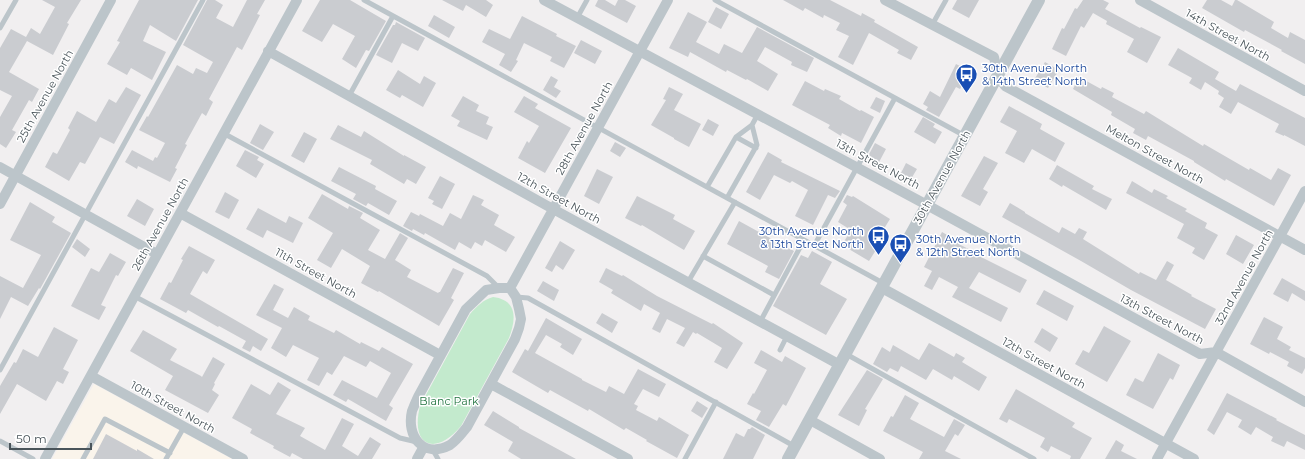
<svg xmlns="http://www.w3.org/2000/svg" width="1305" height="459" viewBox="0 0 1305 459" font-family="Montserrat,sans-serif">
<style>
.commercial{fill:#faf4eb}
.green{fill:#c3eacd}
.building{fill:#caccd0}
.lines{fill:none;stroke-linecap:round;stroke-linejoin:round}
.service{stroke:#bcc5ca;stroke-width:5}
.minor{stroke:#bcc5ca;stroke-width:10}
.tertiary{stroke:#bcc5ca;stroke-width:12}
.labels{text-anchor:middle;stroke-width:3;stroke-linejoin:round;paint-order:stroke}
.street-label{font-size:11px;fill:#49545a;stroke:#fff}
.transit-label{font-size:11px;fill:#164399;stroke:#fff;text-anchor:start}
.park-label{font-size:11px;fill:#227440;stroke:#fff}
</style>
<rect width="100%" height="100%" fill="#f1eff0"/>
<path class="commercial" d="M94,384L232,459H52Z"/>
<path class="green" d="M493,297C518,300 516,320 509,338L461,426C435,457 410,446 420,406L470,314C477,306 483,300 493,297Z"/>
<path class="building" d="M42,0H81L67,23L69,24L53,55L27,41L9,72L39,89L32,102L29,100L12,130L16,132L6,148L0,144V117L12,96L0,90V48L11,29L26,37L31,28L40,34L55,7Z
M139,0H198L176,41L150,25L143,41L166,52L152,80L131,68L127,75L107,64L120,42L117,41Z
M207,0H215L223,5L216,18L233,27L247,0H265L257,14L260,15L242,50L237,47L209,99L213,102L206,116L202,113L185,144L187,145L175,168L177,169L170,182L138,166L137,169L125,162L132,150L153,161L155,157L157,158L165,143L139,130L147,116L148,117L177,65L193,74L196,68L207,73L213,62L183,45Z
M320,0H350L386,21L369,51L366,50L356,68L342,59L355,36L333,24L322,42L302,31Z
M442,0H486L493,5L486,17L466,5L463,11Z
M598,0H605L615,6L618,0H625L636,6L627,23L595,6Z
M783,0H830L861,16L862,13L875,20L874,22L918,47L911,60L897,53L899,50L869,33L853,65L838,57L849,36L836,30L840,23L824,15L823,18L805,8L803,11Z
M957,0H979L969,18L952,9Z
M1083,0H1103L1109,3L1105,9L1140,28L1141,27L1161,37L1147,63L1127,52L1134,39L1106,24L1107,21L1093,13L1084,28L1081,26L1066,56L1052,49L1062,28L1064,29L1075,8L1077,9Z
M1207,0H1221L1232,6L1235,0H1237L1274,22L1271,28L1288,38L1290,32L1305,40V64L1281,51L1282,50L1245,30L1244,32L1202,8Z
M716,7L729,14L721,29L708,22Z
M688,12L707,22L696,42L719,54L724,44L742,53L757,27L814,58L807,72L791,65L792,62L765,47L757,61L778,74L768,91L747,79L746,80L727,70L726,72L690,52L688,57L669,48Z
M434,15L455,27L449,38L428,26Z
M522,16L557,34L556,36L576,46L564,68L550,61L552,57L524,43L516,60L518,61L511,72L499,65L505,54L482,42L489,29L510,39Z
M396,22L425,38L418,51L402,43L392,63L376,55L393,25H395Z
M581,40L602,51L595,64L574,53Z
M1178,48L1219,72L1215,79L1236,91L1240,84L1305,118V146L1284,135V136L1275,132L1279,124L1238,102L1231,114L1219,107L1224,98L1218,94L1219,91L1205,82L1201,90L1189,83L1192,78L1168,65Z
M1045,62L1059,70L1048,88L1034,80Z
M956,64L970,71L960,89L956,87L939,117L926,110L928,107L923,104L930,91L940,97Z
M398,70L420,84L424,76L436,83L423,107L402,95L400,98L386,90Z
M551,76L558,80L554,87L561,91L556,98L543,90Z
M1079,77L1101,89L1102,87L1114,93L1112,97L1144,114L1146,111L1203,146L1204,144L1249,170L1250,168L1271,180L1278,168L1291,175L1274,206L1226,179L1225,181L1212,173L1194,162V161L1148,136L1146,140L1133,133L1135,129L1111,115L1112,112L1073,89Z
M805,81L824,91L825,89L841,96L839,99L860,111L861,110L874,117L861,143L842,133L841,136L828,128L830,125L792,105Z
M126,87L141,95L114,144L100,137L85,164L80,162L69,181L45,167L53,152L57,154L70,130L68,128L77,111L96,122L109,99L116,103Z
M669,87L683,94L674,110L701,124L689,147L674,139V138L651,125L666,100L663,99Z
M463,96L479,105L476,111L489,117L486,124L493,127L487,140L457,126L460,121L451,116Z
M524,96L538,104L535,108L571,128L545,173L518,158L527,141L529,143L539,126L514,112Z
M876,97L885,101L880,113L870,108Z
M1009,106L1042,124L1040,129L1065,143L1055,162L1032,149L1024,163L1005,153L1017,131L1000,122Z
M923,117L935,124L933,127L942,132L935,144L914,132Z
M708,119L719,125L713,136L702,130Z
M260,124L274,132L263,150L250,143Z
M338,125L361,137L364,131L404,156V155L426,167L416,184L407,179L404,184L370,164L372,160L330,139Z
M304,132L317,139L304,163L291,156Z
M615,142L626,148L620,157L610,151Z
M875,143L886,149L878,164L867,158Z
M245,150L259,157L257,160L264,164L256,178L236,166Z
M768,152L782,160L781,162L840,191L835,198L828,195L813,225L795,216L808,190L792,181L790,183L774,175L760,200L746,192Z
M984,156L998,163L983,189L988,192L980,206L961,196Z
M906,163L917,169L911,179L901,173Z
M1057,165L1094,186L1092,189L1112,199L1106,210L1063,185L1062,187L1049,179Z
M339,167L376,186L375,189L397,201L389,215L368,203L366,206L353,199L356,194L331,181Z
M597,169L613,177L599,204L584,196Z
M440,176L455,184L442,209L432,204L434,201L428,198Z
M1132,181L1152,193L1154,189L1168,196L1166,198L1187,209L1185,211L1207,223L1205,228L1218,235L1204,260L1192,253L1195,248L1177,238L1184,224L1126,193Z
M225,192L239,200L229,219L215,212Z
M322,194L348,209L349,206L363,213L360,218L380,230L368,250L385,259L400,233L408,238L395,260L411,270L407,277L438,293L439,292H440L453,268L464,273L451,298L454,300L439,326L379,291L378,292L361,283L370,266L342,249L331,268L317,260L333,233L308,218Z
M473,195L484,200L481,205L499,215L494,225L515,237L506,252L485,240L482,246L475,242L471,249L459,242L455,250L425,233L424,235L413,229L412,231L403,226L411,212L419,216L420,214L443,226L450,213L461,219Z
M847,195L852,197L853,196L890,219L872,248L876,250L869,261L842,245L851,230L838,222L847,205L843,202Z
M637,196L675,215L673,219L695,231L684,250L642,225L641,226L625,218Z
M137,199L154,209L145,226L127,216Z
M30,202L55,217L52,222L71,233L40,289L39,288L28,306L11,297L0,319V276L23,288L41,255L10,240Z
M1010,203L1025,212V213L1059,233L1062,227L1075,234L1079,228L1087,232L1083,239L1139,274L1140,272L1156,280L1167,261L1174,265L1166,280L1192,295L1191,296L1216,309L1205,329L1131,290L1081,261L1002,217Z
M258,208L286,223L289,216L303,223L293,243L267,230L263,238L246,229Z
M739,221L794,251L779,279L765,272L768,266L727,244Z
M942,232L956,240L955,242L980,255L979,256L1027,280L1020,293L979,272L969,288L1008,308L1001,322L952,297L958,287L939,277L932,290L924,286L932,271L924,267Z
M1236,235L1254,245L1243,264L1226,254Z
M77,239L90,249L85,257L72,247Z
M560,241L575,250L563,270L556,265L552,272L545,268Z
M189,246L215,260L207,274L203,271L190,294L268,339L261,351L253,346L250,352L242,348L246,341L219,326L218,327L188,310L186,313L160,299L169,282L171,283L183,260L181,259Z
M812,251L832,262L820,284L847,299L826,335L773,306L801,255L808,258Z
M110,253L126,262L118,276L116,275L101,305L106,307L99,320L71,306L91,268L99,272Z
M606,268L622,276L623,275L657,296L712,324L713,323L743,343L727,369L714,362L722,348L697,333L696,334L693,332L684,347L676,343L685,328L667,319L660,333L652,329L660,313L644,304L641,311L611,293L613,290L599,282Z
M1282,278L1305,291V301L1292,293L1288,302L1273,294Z
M543,281L559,290L554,301L537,291Z
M274,284L284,289L273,310L288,318L294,307L310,316L308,320L334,333L336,330L360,344L361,342L379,351L382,347L413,364L389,405L393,408L386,421L348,399L346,402L333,395L342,380L377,398L391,373L370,361L366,367L344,356L332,375L327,372L319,386L307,380L319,358L293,345L286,357L271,348L282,328L256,315Z
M1044,290L1074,306L1067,321L1036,304Z
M602,313L618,322L612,333L596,323Z
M1264,317L1283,327L1277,339L1291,347L1289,350L1305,358V368L1302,374L1287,366L1289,362L1270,352L1269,354L1250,344Z
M546,318L582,339L573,355L560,347L562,344L546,335L535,353L582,379V380L606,392L609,386L624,394L638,369L666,384L659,397L643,389L634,404L638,406L636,410L657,421L659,417L689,435L677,458L646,441L647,440L626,428L624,430L589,409L588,411L550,390L548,393L512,372L525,349L528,351Z
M1104,326L1131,341L1107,382L1075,364L1083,350L1089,353Z
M54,327L78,340L63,369L69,372L63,384L57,381L46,401L17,384L0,414V386L14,362L16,363L23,349L38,357Z
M1042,328L1058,338L1050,352L1034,342Z
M143,330L177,349L170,360L201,376L202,377L213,357L225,364L214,383L215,384L212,390L219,395L208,413L165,390L173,376L130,351Z
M929,343L954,357L956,353L965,358L962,362L987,377L979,391L954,376L952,380L933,369L926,380L901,366L898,372L890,368L887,372L873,364L882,347L890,352L893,345L919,360Z
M761,350L782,362L785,356L806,368L786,406L783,404L769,427L756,420L761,411L747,404L753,393L754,394L767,370L754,363Z
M1158,353L1180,365L1173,380L1170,378L1153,409L1126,395L1135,378L1143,382Z
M867,370L883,379L865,409L867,410L859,426L838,415Z
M278,382L291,390L276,414L305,428L300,436L325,450L342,418L354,424L342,446L358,456L370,437L381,444L372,459H303L292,453L290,457L273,448L274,446L250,433L252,429L232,418L251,384L270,395Z
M1016,389L1075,423L1072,427L1092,438L1080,459H1070L1071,456L1051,446L1048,452L1040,447L1045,438L1009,419L1007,423L999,419Z
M1227,393L1277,419L1276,420L1305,435V450L1287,441L1284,447L1271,441L1273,437L1256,427L1251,435L1238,427L1242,420L1227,412L1214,435L1207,430Z
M905,395L919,403L910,419L944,437L954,419L965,425L958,436L955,434L945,451L961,459H919L923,452L883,431L891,416L893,417Z
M697,401L708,408L702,418L691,411Z
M493,411L519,427V428L576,459H521L508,451L513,442L484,425Z
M752,427L765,435L753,459H723L736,433L744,437L748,429H750Z
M106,434L137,451V449L154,459H93Z
M1116,440L1124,445L1121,451L1137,459H1105Z"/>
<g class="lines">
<path class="service" d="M364,0L883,283
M715,0L965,136
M577,18L587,0
M932,25L946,0
M0,28L16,0
M349,96L393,16
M223,133L487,276L498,287
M736,137L756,148
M707,187L736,137L752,125L758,114
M727,198L757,145L752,125
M814,246L895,98
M703,256L774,295
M688,282L735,202
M134,296L400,438L417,442
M516,297L528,298L794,446
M760,322L804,240
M780,350L787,336
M846,354L1034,459
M0,370L203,0
M0,441L33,459
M433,450L438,459
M83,459L105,419L170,453
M166,459L184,427
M685,459L716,402"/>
<path class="minor" d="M544,0L927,205L1200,354L1216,352L1305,402
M885,0L994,57L998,76L1005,86L1305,250
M1140,0L1305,91
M268,51L553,209L840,365
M0,167L157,254
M0,204L111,0
M180,213L440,355
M499,288H510L516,297L519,309L521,319L519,328L515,339L467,427C462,433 457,440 450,445C423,459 406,436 412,411C414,406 416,401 418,397L466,309L486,290Z
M510,288L668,0
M882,288L1194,459
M91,376L243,459
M491,384L628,459
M810,420L880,459
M45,459L297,0
M417,459L423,448
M1157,459L1305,191"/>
<path class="tertiary" d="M788,459L1039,0"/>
</g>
<defs>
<symbol id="bus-pin" viewBox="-11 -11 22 30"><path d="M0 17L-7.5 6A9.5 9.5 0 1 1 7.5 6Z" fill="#1a4fb4" stroke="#fff"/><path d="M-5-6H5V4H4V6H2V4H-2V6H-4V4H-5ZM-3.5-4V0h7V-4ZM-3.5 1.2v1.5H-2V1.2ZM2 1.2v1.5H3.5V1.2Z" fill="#fff"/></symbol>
</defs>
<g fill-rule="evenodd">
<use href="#bus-pin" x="954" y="62" width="25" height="34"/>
<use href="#bus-pin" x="866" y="224" width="25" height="34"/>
<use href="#bus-pin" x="888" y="232" width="25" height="34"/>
</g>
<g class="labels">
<g class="street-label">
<text transform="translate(1228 35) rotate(29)" y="4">14th Street North</text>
<text transform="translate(45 96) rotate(-61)" y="4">25th Avenue North</text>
<text transform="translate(584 128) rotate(-61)" y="4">28th Avenue North</text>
<text transform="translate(1155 154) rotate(29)" y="4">Melton Street North</text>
<text transform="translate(878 164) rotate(28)" y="4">13th Street North</text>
<text transform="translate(942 177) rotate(-61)" y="4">30th Avenue North</text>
<text transform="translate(559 198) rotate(29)" y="4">12th Street North</text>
<text transform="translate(160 224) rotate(-61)" y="4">26th Avenue North</text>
<text transform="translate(316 273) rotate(29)" y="4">11th Street North</text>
<text transform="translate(1244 277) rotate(-61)" y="4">32nd Avenue North</text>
<text transform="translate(1162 319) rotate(28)" y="4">13th Street North</text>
<text transform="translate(1044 363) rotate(29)" y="4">12th Street North</text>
<text transform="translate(173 407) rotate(29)" y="4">10th Street North</text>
</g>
<g class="transit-label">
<text x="982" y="72">30th Avenue North<tspan x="982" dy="13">&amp; 14th Street North</tspan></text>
<text x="864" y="235" text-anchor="end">30th Avenue North<tspan x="864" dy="13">&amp; 13th Street North</tspan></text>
<text x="916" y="243">30th Avenue North<tspan x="916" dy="13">&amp; 12th Street North</tspan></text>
</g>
<g class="park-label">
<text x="449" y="405">Blanc Park</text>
</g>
</g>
<path d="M10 443v6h81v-6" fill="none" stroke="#49545a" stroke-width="2"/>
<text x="16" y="443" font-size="12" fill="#49545a" stroke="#ffffff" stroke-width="3" paint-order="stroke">50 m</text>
</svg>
